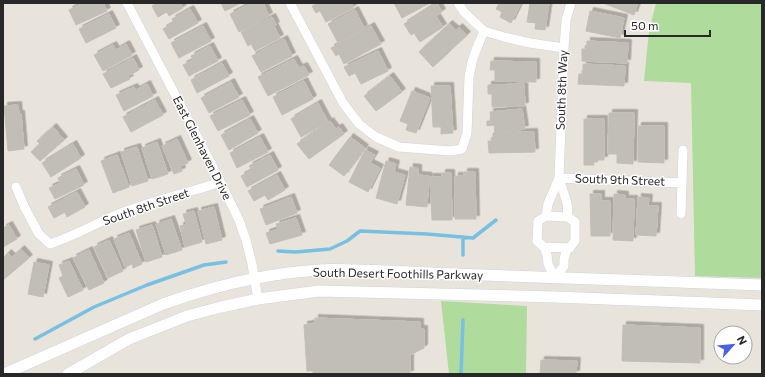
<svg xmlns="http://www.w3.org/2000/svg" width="765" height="377" viewBox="0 0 765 377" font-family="Commissioner,sans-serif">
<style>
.green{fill:#afdb9c}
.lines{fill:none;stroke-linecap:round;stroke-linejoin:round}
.stream{stroke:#78c0e1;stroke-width:3.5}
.building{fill:#c1bdb7;stroke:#c4bfb5;filter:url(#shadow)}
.minor-casing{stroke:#d0d3df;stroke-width:10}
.tertiary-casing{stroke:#d0d3df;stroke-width:12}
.minor{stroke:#fff;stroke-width:9}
.tertiary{stroke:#fff;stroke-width:11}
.labels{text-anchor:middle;stroke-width:3;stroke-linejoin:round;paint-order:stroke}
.street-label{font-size:12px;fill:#282828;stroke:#fff}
</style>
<defs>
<filter id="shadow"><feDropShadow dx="3.5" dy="-3.5" stdDeviation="0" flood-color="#0004"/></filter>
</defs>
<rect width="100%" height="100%" fill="#e9e4db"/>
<path class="green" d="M656,3H762V278L695,276L691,83L644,81L649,31Z
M441,301L527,306L526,374H449Z"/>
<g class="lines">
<path class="stream" d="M278,251L296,252L330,249L347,241L360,231L427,234L473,238L496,220
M463,255V237
M35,339L94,307L147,285L204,265L226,262
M461,374L463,320"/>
</g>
<path class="building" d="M83,3H103L107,11L76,25L69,10Z
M157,3H180L183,8L169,16L167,12L158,17L152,6Z
M221,3H241L225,11Z
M252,3H263L269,16L239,32L230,14Z
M318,3H351L353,8L326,22L320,11L316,13L312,6Z
M394,3H430L402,18Z
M437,3L442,12L436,16L443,27L420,42L414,33L411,35L404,24Z
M499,3H521L511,23L500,17L502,12L496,9Z
M530,3H549L545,30L535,29L536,23L527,22Z
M603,3H638L634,15Z
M190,9L198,23L169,39L163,29L174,23L172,19Z
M355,10L364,28L338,43L328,24Z
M590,11L624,18L620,38L586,31Z
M109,14L116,28L86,43L79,29Z
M272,17L276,25L274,26L280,38L255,51L251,44L248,46L241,32Z
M449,24L456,30L459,27L467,35L433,67L419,52Z
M203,26L211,41L179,58L171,43Z
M371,26L381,44L344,64L339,54L336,56L331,48Z
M284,39L292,56L261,72L252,56Z
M587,41L628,43L627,63L582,61V49H587Z
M126,44L132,55L103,71L94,55L113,45L116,50Z
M210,46L218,61L189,76L183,65L193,60L191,56Z
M378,51L388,71L361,84L355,73L349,76L344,67Z
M133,58L139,70L128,76L130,79L111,88L103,74Z
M294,59L299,68L304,66L309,75L268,96L258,77Z
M491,61L536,62V82L495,81V70H490Z
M222,63L229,76L197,93L191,80Z
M583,64L625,66L624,86L578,84L579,74H583Z
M390,76L402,92L376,111L364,96Z
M304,81L313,99L282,115L273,97Z
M231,82L239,97L209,113L201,98Z
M147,84L153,96L124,111L116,95L134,87L136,90Z
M524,84L525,106L492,107V94H488V85Z
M431,86H450L453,133L441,134V127H433Z
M412,91L430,98L416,133L406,130L408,124L400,121Z
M155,100L163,115L131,132L123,117Z
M242,100L250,115L218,131L210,116Z
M318,103L328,122L301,137L291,119Z
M18,105L19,114H21L24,149L8,151L4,106Z
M522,109L525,129L495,133L494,125L487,126V121H491L490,112Z
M609,113H634L633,164L617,163V154H608Z
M250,119L258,133L229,150L221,135Z
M584,119H604V160H594V165H584Z
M330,121L336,129L339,127L344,134L309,159L297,144Z
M638,126H664V163L638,162Z
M53,127L64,140L40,161L31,152L40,144L37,141Z
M534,132L535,152L489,153L488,141H493V133Z
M260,137L268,152L237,168L230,153Z
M350,137L365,148L344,176L329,165Z
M177,139L188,163L180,166L182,171L174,174L162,146Z
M157,142L168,174L152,179L142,148Z
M73,144L81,158L51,177L42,163Z
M137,147L148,181L132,186L121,152Z
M365,150L375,155L370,163L380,168L368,192L349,182Z
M117,155L129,187L113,193L101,161Z
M270,155L278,170L247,187L241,176L252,170L249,166Z
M386,161L396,164L394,172L405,175L397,204L376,198Z
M410,167L418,168V175L429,176L427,207L406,205Z
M76,169L84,185L55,199L49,188L60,183L58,178Z
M464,172H475L476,219H455V176H464Z
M442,173H451L452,220H432L430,177H442Z
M277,175L285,190L268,200L265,195L254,201L248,191Z
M77,192L85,207L67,217L65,212L54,218L48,207Z
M590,194H601V201H610V236H591Z
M614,194L625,195V199H634L633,241L613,240Z
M291,197L297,213L266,225L260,209Z
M638,197L649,198L648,206H658L656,236L636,235Z
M214,207L222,240L206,244L198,211Z
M194,211L202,242L185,247L180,226L186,224L183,214Z
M296,218L302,235L270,244L266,233L278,229L276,224Z
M171,219L182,250L166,255L156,224Z
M9,225L17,239L3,247V228Z
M152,225L162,257L146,262L136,230Z
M129,233L142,264L133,268L132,264L125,267L114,239Z
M109,240L123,271L108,278L94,247Z
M21,249L29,258L3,280V258L8,253L12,257Z
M89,250L104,283L89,290L73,258Z
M69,261L83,290L68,297L59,278L63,276L59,265Z
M34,262L49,265L43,297L28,294Z
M315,318L420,322V329H424V348L410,355V374H313V371H307L304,325L315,323Z
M623,325L700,328V363L622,361Z
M541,360L577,361L576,374H540Z"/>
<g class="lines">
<defs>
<path id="minor" d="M127,3L211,163L239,220L246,240L252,264L258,299
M290,3L343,103L359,124L376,137L399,147L450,151L462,149L467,133L469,77L472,62L476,50L484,31
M458,3L464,12L484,31L504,37L530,43L564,48
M559,178L548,204L546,216L538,221L537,241L544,247L547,255L548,264L555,278L564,266V259L566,252L575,241V222L568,217L567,203L559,178L564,48L566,20L571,3
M559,178L682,183
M16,187L24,206L39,234L50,244C71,237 90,227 109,218C118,214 128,210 138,207C165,197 193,192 220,182
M681,214L683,150
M546,216L568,217
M544,247L570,248"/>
<path id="tertiary" d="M4,374L163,304C214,286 266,273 320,270C332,269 344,270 356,270C399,271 441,274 483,275C576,278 669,282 762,285
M68,374L129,339L187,316L221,307L258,299L319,291L555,297L762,305"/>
</defs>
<use href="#minor" class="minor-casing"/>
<use href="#tertiary" class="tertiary-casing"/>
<use href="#minor" class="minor"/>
<use href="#tertiary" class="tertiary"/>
</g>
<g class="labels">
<g class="street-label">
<text transform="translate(562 90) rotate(-88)" y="4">South 8th Way</text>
<text transform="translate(202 148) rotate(63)" y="4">East Glenhaven Drive</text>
<text transform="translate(620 180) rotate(2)" y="4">South 9th Street</text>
<text transform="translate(146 207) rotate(-19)" y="4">South 8th Street</text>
<text transform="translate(398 274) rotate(1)" y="4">South Desert Foothills Parkway</text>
</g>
</g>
<rect width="765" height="377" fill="none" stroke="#282828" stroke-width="8"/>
<g transform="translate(733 345) rotate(63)"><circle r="19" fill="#ffffff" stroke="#a9a9a9"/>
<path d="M0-3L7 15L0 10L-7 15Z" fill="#4a60e7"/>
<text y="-6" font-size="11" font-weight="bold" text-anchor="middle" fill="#282828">N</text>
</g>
<path d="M625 30v6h85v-6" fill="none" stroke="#282828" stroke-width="2"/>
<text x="631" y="30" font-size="12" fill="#282828" stroke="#ffffff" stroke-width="3" paint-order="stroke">50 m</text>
</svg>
